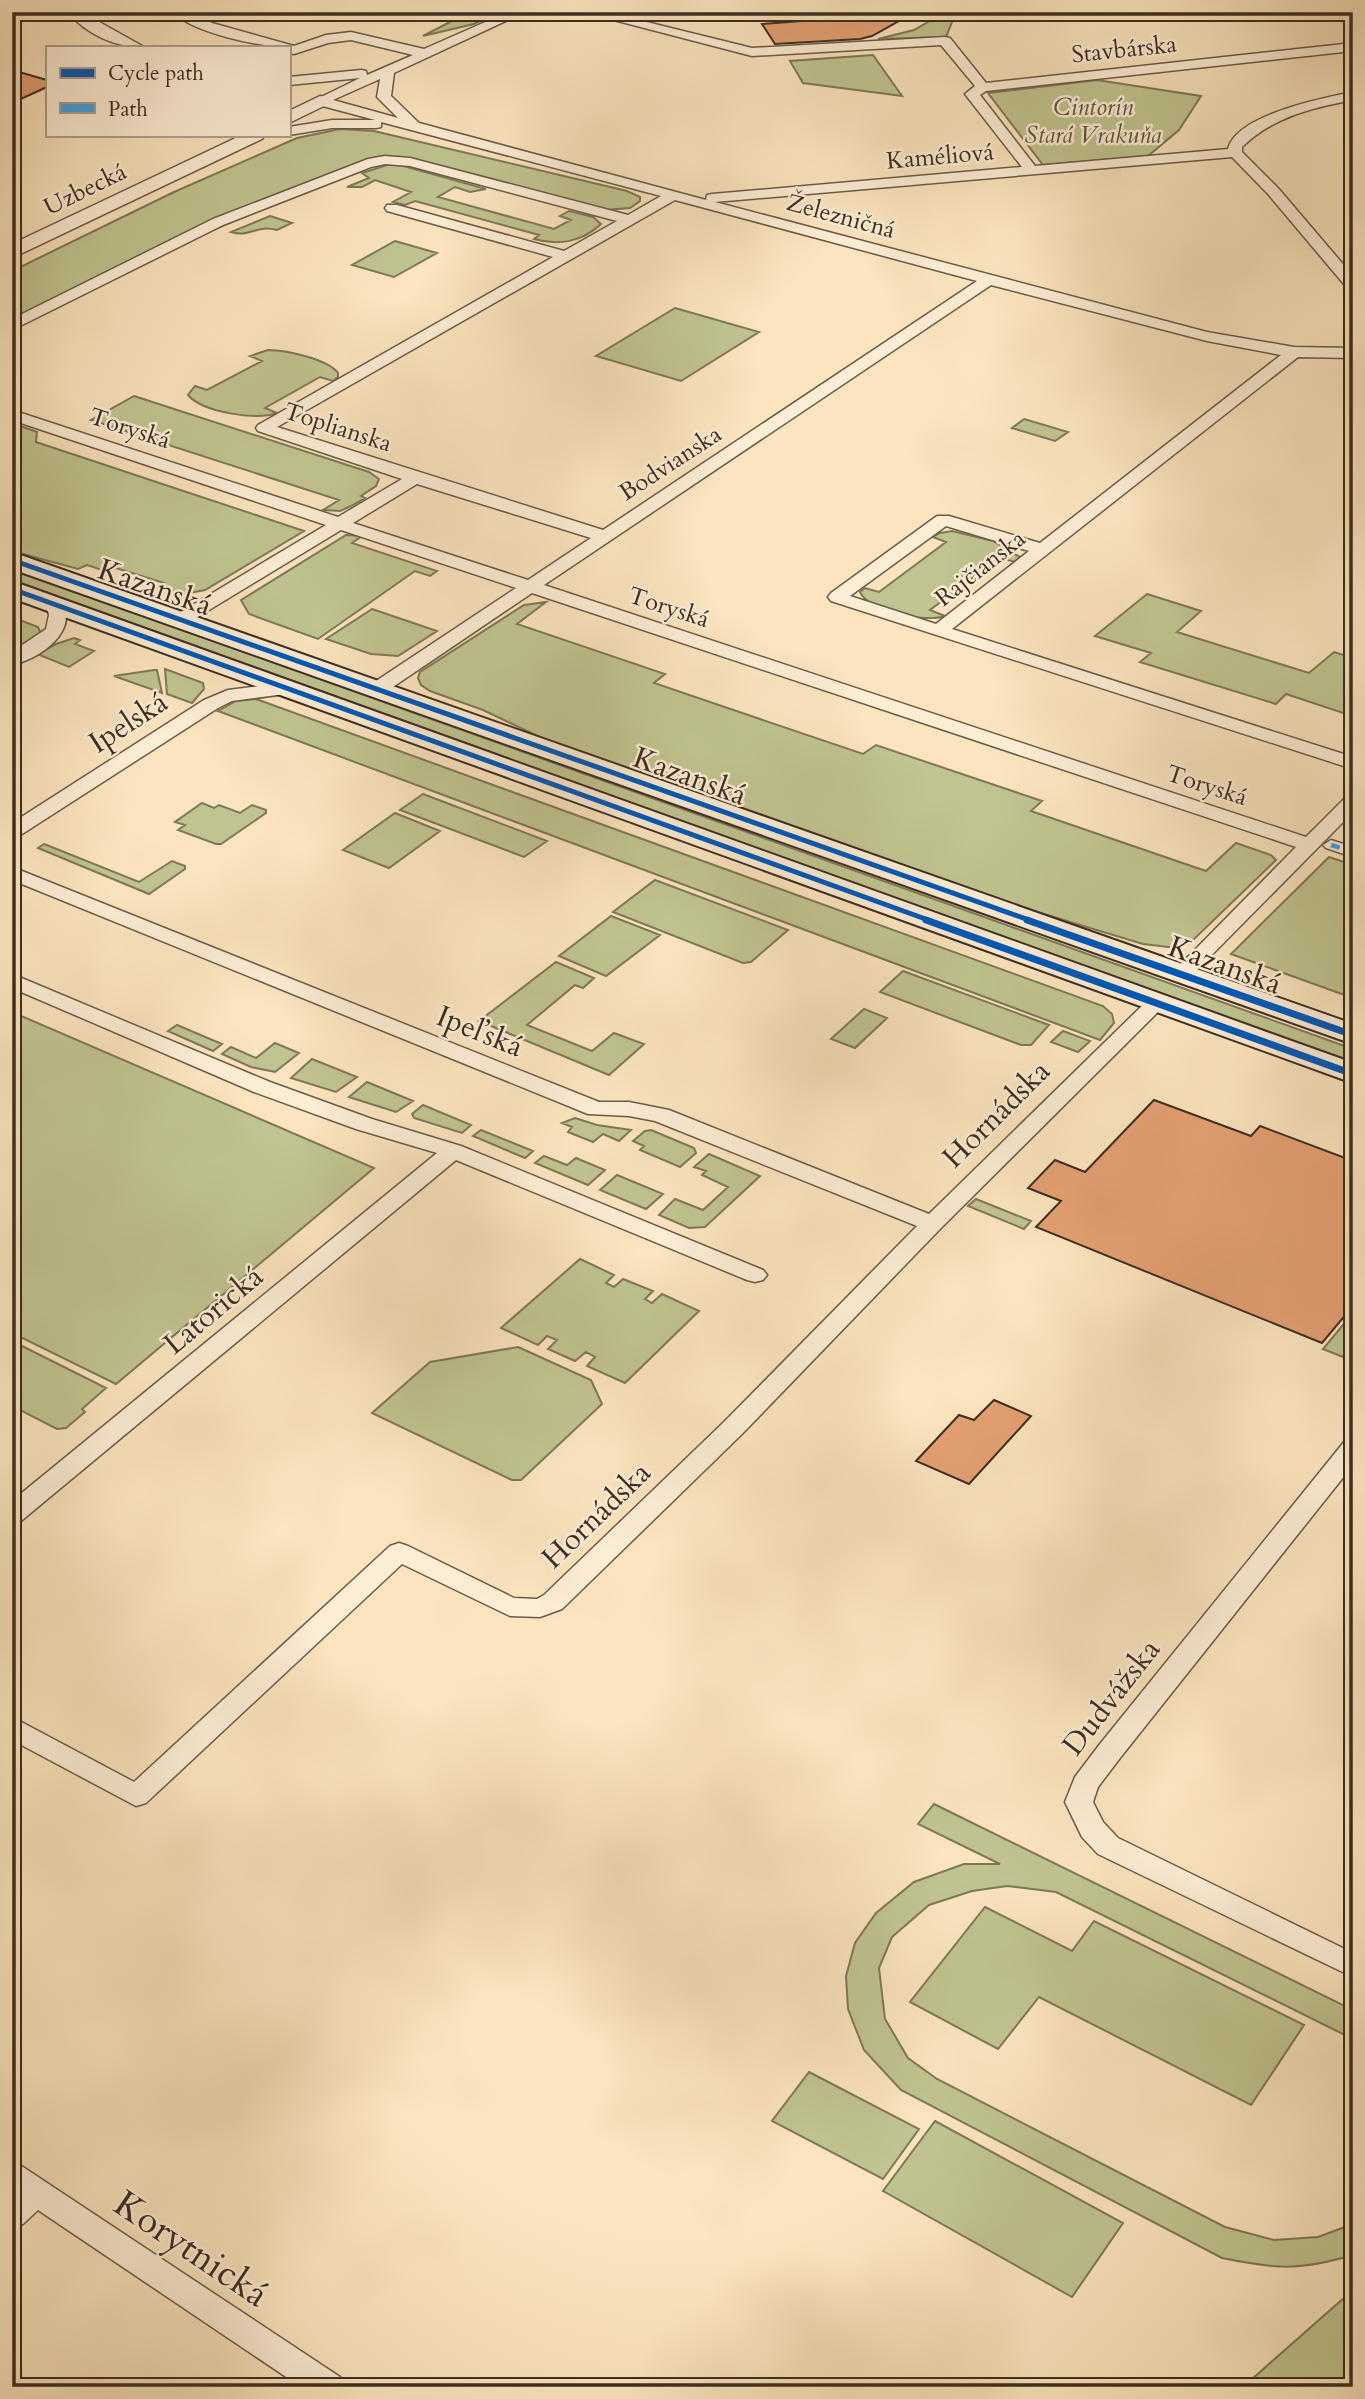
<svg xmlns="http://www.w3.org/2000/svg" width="1365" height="2399" viewBox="0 0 1365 2399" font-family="Cardo,serif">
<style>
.green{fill:#c0c490;stroke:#7e7858;stroke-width:2}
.building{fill:#e4a073;stroke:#3d2d20;stroke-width:2}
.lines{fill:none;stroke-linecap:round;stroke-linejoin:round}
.pedestrian-casing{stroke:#6c5b48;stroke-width:3}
.minor-casing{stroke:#6c5b48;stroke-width:3}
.tertiary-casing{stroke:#6c5b48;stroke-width:3}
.secondary-casing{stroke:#3d2d20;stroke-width:4}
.pedestrian{fill:#fcedd5;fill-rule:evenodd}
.minor{fill:#fcedd5;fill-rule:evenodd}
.tertiary{fill:#fcedd5;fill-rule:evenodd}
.secondary{fill:#fcedd5;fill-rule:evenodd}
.quiet{stroke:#3fa3ea;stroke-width:4.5;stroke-dasharray:9 4.5;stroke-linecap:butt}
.cycleway-far1-casing{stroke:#fcedd5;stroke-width:9}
.cycleway-casing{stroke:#fcedd5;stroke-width:11}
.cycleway-far1{stroke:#0057b8;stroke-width:5}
.cycleway{stroke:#0057b8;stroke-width:7}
.labels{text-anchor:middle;stroke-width:5;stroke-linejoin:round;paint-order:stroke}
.far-street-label{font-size:24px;fill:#3d2d20;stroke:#fcedd5}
.far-park-label{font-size:24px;font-style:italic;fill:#5e533c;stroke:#fcedd5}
.street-label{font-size:30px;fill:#3d2d20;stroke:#fcedd5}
.near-street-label{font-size:37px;fill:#3d2d20;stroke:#fcedd5}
</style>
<rect width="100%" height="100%" fill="#fbe4be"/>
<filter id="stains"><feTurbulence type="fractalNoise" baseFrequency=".00286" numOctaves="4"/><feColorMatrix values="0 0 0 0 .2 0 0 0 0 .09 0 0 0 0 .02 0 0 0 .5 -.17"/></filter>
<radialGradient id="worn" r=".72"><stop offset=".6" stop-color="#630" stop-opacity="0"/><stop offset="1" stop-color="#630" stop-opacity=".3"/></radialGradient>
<path class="green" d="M469,12H498L474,24L423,36Z
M945,12H956L946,37L878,39L914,30Z
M873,55L902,96L803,83L790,61Z
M1097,80L1201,96L1179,130L1148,156L1043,165L988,93Z
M340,129L374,131L627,191L640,197V201L630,208L605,210L414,159L376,158L12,319V271L174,192L297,138Z
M387,165H400L486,189L470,192L455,187L438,197L554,229L571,220L560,216L569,211L593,217L601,224C582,242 558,246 534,239L539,235L415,201L405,205L393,202L411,192L375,180L362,187H347L369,178L362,173Z
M270,216L292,223L277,230C256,224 251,238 231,232Z
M395,241L437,253L394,277L352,265Z
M675,308L759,332L681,381L596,356Z
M268,350C285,350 328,359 338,373V377L333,381L320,377L265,408L277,413C257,421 202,412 188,395L195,386L207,390L262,361L250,356Z
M134,396L369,472L379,479L376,486L361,496L365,498L351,506L340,511L323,510L339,500L91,420Z
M1024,419L1068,432L1055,441L1012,428Z
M12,423L37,432L36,442L304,531L205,590L184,594L156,588L164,583L116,568L108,572L87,565L78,569L12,551Z
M952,531L993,541L1020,557L1015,562L1000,558L930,610L945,616C925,623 869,612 860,592L865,588L879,592L946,542L933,537L940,533Z
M346,535L362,536L352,543L437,571L430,576L415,571L318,639L249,614L241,600Z
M12,569L1353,1049V1056L1349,1061L12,580Z
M1147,594L1201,611L1177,632L1309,673L1334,652L1353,658V705L1343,713L1286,694L1276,704L1140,662L1151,653L1095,636Z
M546,602L517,624L665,674L654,683L863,754L876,745L1042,801L1031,811L1206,871L1236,843L1271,855L1276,860L1190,943L1177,948L1143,944L938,882L561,747L483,710L430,691L421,685L418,678L420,672L524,605Z
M372,609L437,631L398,656L371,654L326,639Z
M12,617L38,627L41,634L12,651Z
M74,638L80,640L75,644L94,651L69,667L37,654L56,644Z
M165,669L203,683L204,689L192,703L167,694Z
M154,670H157L162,693L114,676Z
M256,699L1103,1006L1112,1014L1114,1023L1100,1040L218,711L236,701Z
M423,794L547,841L524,857L400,810Z
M202,803L214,808L219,805L240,813L252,805L266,810V813L221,844H216L178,830L185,825L175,822Z
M395,813L440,831L389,868L343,850Z
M44,844L139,882L172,861L185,866V869L149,894L38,848Z
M1329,857L1353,865V998L1231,954Z
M655,880L788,930L751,962L743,963L613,912Z
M611,916L660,935L606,976L559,956Z
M556,962L594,978L583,988L575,985L527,1025L592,1051L614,1033L644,1044L609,1075L479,1021Z
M903,971L1049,1025L1031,1045H1021L880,992Z
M864,1009L887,1018L855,1048L831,1039Z
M12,1012L374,1168L116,1384L12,1333Z
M177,1025L222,1044L213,1051L168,1031Z
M1063,1031L1090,1041L1078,1052L1051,1042Z
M275,1043L299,1053L275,1072L251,1067L222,1054L231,1047L256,1058Z
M312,1059L357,1077L336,1092L291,1078Z
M367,1082L413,1101L396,1112L349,1097Z
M423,1105L471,1125L462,1133L414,1118L412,1114Z
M575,1118L597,1125L631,1130L619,1141L603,1134L593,1142L568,1132L572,1127L562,1123Z
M481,1130L533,1151L525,1158L473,1136Z
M651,1130L694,1148L696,1153L680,1167L640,1150L644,1146L633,1141L645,1131Z
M709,1154L760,1176L705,1227L689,1228L659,1215L675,1199L703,1210L728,1187L702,1175L706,1171L694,1167Z
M544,1156L567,1165L576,1158L605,1170L588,1185L535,1163Z
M617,1175L663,1194L646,1209L600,1190Z
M976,1199L1031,1221L1024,1229L968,1206Z
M580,1259L614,1275L606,1283L614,1287L623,1279L653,1291L645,1299L652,1303L662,1294L699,1311L625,1383L587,1366L595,1357L586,1352L575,1361L548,1349L557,1340L547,1336L538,1345L501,1328Z
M1352,1314H1353V1361L1323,1349Z
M18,1344L106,1388L82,1409L85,1412L66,1428L57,1429L12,1406V1348Z
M518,1347L591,1380L602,1404L521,1480H512L372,1413L430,1362Z
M934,1804L1353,2010V2039L1056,1892L1007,1886L972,1891L929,1905L892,1937L879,1968L885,2019L908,2058L937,2079L1225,2227L1274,2240L1318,2237L1353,2224V2255C1299,2271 1276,2269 1222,2258L901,2090L864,2050L848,2009L846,1976L855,1943L876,1913L914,1882L964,1864H1000L918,1824Z
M985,1907L1072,1951L1094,1921L1304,2025L1251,2105L1039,1997L998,2049L910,2002Z
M809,2072L919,2129L883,2179L772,2121Z
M935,2121L1123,2223L1072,2297L883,2191Z
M1353,2290V2387H1243Z"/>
<path class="building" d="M864,12H915L872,36L860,39L775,44L762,24L855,17Z
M12,70L47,80V87L12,103Z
M1154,1100L1251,1136L1260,1126L1353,1161V1306L1322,1343L1036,1227L1061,1201L1028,1188L1055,1160L1085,1172Z
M994,1400L1031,1416L969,1484L916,1461L959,1415L974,1420Z"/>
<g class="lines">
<defs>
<path id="pedestrian" d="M1331,840L1353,847V857L1326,848L1323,845Z"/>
<path id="minor" d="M172,12H189L212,23L294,46L326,35L351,32L424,49L508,12H525L394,73L391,96L419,123L706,200L707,195L712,194L1022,167L965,94L975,86L941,45L752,56L583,12H606L752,48L945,37L950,38L986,83L1353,43V51L986,91L980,95L1035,166L1228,149C1236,115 1323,98 1353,92V100C1311,108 1273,117 1242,147V152L1278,188L1353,276V290L1348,289L1268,194L1232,157L715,202L1207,332L1294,347L1353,348V358L1298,357L952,629L1353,757V769L831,601L828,597L831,593L937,516H949L1040,543L1281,355L1207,341L991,285L544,585L1306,837L1346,797L1353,795V812L1189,978H1175L1172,974L1175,970L1296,847L532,593L384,693H370L368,689L370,685L516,588L341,530L186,624H174L171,620L174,616L326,525L12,420V410L338,517L402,479L258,431L256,428L258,425L553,257L387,211L385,208L387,205H397L564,251L617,221L410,166L385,164L371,167L223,225L12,330V319L213,219L368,159L385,156L410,158L628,215L661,196L381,122V127L376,128H332L289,135H287L289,127L332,120H375L315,104L313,101L360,78L289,85V77L361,70L366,71L367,75L413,55L351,40L328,43L294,54L289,53V47C258,47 195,33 172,12ZM380,79L377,97L398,118L333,100ZM675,200L977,281L603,530L277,427ZM417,484L591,538L528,580L353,523ZM946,526L1029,551L936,624L850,596Z
M427,12H466L451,20Z
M55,600L61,601C80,632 39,659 12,665V652L46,629L49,615L46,605Z
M286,683L295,689L293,693L232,701L218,708L19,836L12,838V823L204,700L228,690Z
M12,867L599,1102H629L669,1110L929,1214L1150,998H1164L1168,1002L940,1229L742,1434L562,1609L540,1617L510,1616L402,1564L146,1803L136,1806L12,1740V1717L134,1782L390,1546L399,1543L408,1546L514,1598L537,1599L544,1595L724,1422L917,1226L655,1121L629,1116L588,1114L12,880Z
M12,974L270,1082L372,1119L461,1146L763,1270L767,1275L763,1280L755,1282L747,1280L456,1160L21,1521L12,1524V1501L437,1153L356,1129L254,1092L12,988Z
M1353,1440V1465L1120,1758L1098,1787L1093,1802L1103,1822L1118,1838L1353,1953V1977L1098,1854L1082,1837L1065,1802L1075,1777L1100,1744L1344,1442Z
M12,2163L23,2167L340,2377L344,2387H301L38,2210L23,2224L12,2228Z"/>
<path id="tertiary" d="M68,12H87L101,23L144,47C116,48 86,34 68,12Z
M320,96L326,97L329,101L326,105L289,123V111Z
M242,135H265L262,139L12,258V244Z"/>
<path id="secondary" d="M12,552L1353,1024V1044L12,569Z
M12,581L1353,1063V1083L12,598Z"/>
</defs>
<use href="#pedestrian" class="pedestrian-casing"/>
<use href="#minor" class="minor-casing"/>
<use href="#tertiary" class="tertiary-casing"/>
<use href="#secondary" class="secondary-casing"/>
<use href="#pedestrian" class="pedestrian"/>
<use href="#minor" class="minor"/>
<use href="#tertiary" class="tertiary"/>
<use href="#secondary" class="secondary"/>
<path class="quiet" d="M1331,845L1353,852"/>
<defs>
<path id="cycleway-far1" d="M12,560L1032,921
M12,589L931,921"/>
<path id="cycleway" d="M926,920L1353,1074
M1027,920L1353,1035"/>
</defs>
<use href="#cycleway-far1" class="cycleway-far1-casing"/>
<use href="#cycleway" class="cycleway-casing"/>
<use href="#cycleway-far1" class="cycleway-far1"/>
<use href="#cycleway" class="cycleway"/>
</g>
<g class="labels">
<g class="far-street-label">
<text transform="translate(1124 49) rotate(-6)" y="8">Stavbárska</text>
<text transform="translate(940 156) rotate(-5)" y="8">Kaméliová</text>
<text transform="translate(85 189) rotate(-26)" y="8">Uzbecká</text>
<text transform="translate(841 216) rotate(15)" y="8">Železničná</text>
<text transform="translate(338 427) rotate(18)" y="8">Toplianska</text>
<text transform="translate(130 428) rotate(18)" y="8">Toryská</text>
<text transform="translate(670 463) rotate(-33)" y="8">Bodvianska</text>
<text transform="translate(980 568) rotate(-38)" y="8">Rajčianska</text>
<text transform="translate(669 607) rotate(18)" y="8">Toryská</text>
<text transform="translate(1207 785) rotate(18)" y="8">Toryská</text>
</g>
<g class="far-park-label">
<text x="1093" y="115">Cintorín<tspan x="1093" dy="28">Stará Vrakuňa</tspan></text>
</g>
<g class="street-label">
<text transform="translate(155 587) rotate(19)" y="10">Kazanská</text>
<text transform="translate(128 722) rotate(-33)" y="10">Ipelská</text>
<text transform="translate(690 776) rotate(20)" y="10">Kazanská</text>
<text transform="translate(1225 965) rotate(20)" y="10">Kazanská</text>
<text transform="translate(480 1031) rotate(22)" y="10">Ipeľská</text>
<text transform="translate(996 1114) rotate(-45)" y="10">Hornádska</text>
<text transform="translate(213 1310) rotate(-40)" y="10">Latorická</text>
<text transform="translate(596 1515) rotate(-44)" y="10">Hornádska</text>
<text transform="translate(1111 1697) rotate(-52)" y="10">Dudvážska</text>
</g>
<g class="near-street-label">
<text transform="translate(192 2248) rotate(34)" y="13">Korytnická</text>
</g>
</g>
<rect width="1365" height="2399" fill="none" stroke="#fbe4be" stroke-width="42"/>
<rect x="14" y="14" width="1337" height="2371" fill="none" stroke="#3d2d20" stroke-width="3.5"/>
<rect x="21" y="21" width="1323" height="2357" fill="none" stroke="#3d2d20" stroke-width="2"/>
<rect x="46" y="46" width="245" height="91" fill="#fcedd5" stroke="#b0a08d" stroke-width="2"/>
<rect x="60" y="68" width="35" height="10" fill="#0057b8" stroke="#b0a08d" stroke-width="2"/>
<text x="108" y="80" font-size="21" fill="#3d2d20">Cycle path</text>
<rect x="60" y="103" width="35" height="10" fill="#3fa3ea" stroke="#b0a08d" stroke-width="2"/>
<text x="108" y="116" font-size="21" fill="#3d2d20">Path</text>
<rect width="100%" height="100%" filter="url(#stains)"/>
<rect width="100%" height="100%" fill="url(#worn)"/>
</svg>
